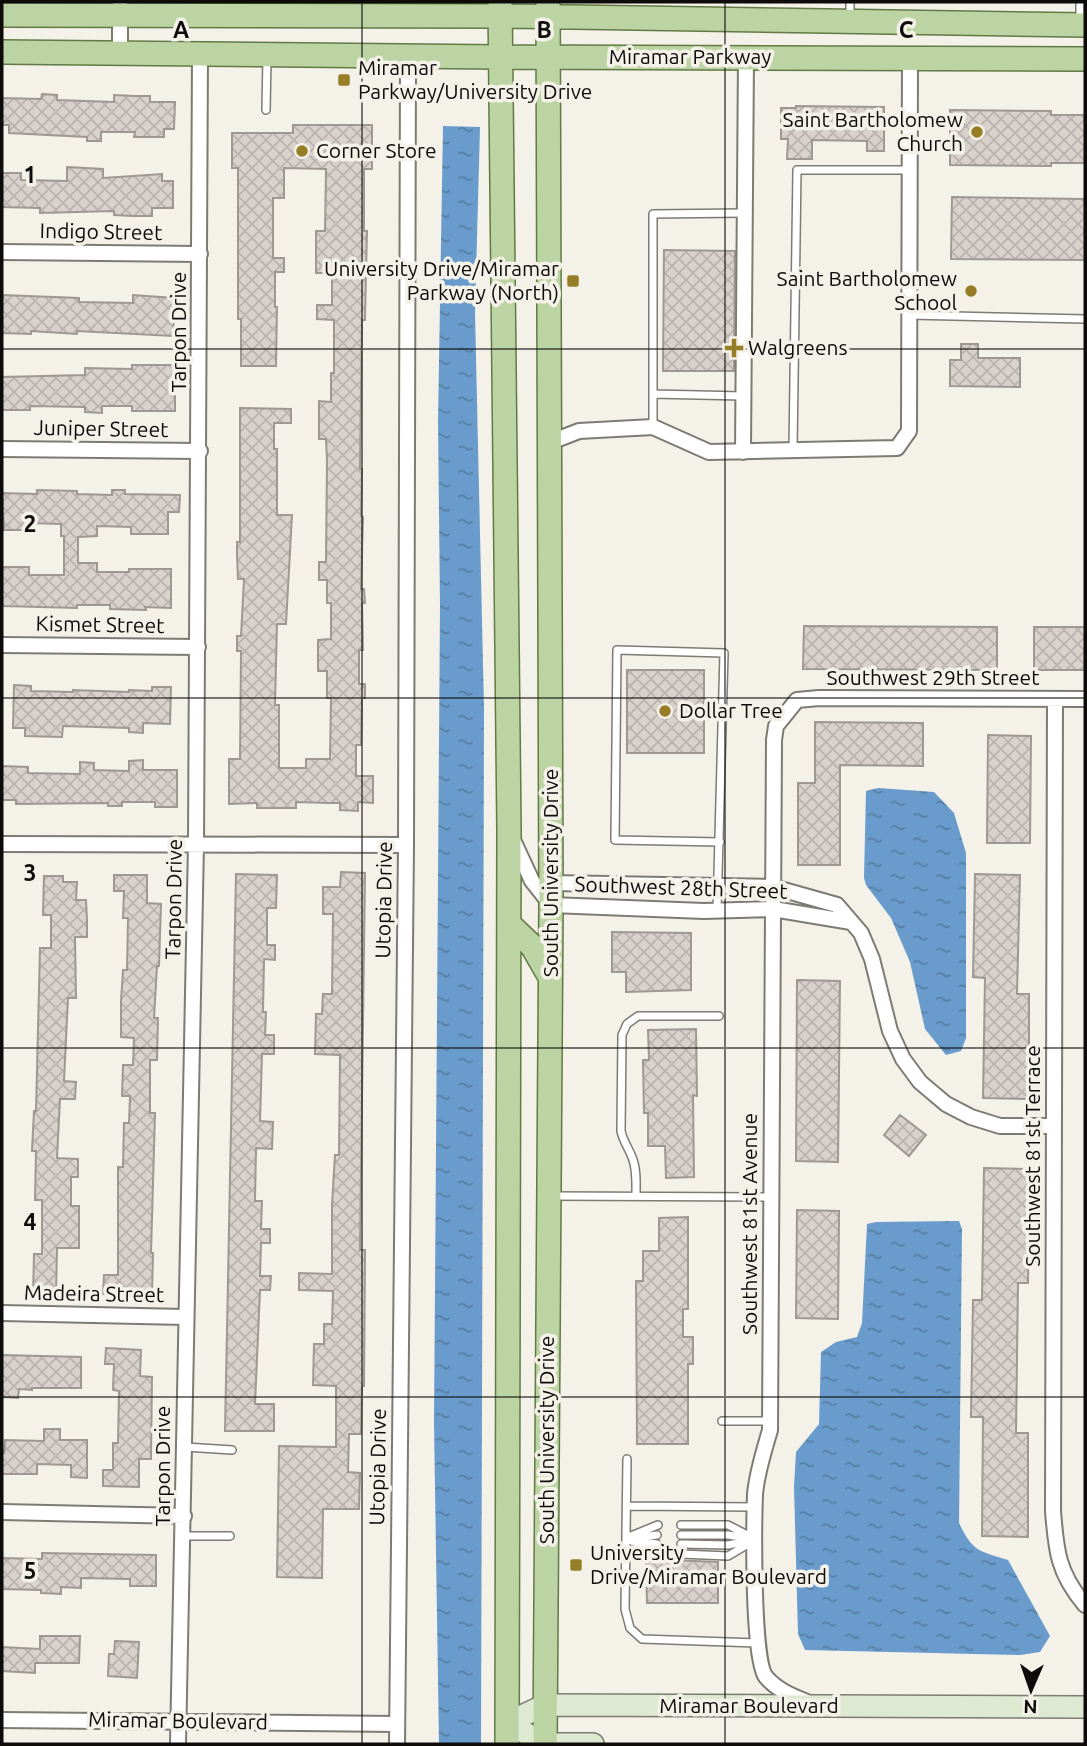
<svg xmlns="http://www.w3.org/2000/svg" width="1087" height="1746" viewBox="0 0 1087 1746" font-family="Ubuntu,sans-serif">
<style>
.water{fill:url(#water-ripples)}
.building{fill:url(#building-cross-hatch);stroke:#9f9892;stroke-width:2}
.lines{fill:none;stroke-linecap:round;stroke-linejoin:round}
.lane-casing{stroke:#7d7b73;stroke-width:10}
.street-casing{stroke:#7d7b73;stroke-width:18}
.secondary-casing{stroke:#7d7b73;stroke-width:24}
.primary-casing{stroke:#627a45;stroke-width:26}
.lane{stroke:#fff;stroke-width:7}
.street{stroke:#fff;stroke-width:14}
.secondary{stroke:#dde9d1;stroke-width:21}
.primary{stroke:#bcd3a3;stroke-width:23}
.grid{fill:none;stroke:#0d0c0a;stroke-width:2;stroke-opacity:0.55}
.poi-dot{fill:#967e26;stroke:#f3f1e8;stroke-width:2.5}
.labels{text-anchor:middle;stroke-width:7;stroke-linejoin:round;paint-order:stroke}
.street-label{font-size:21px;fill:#0d0c0a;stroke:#f3f1e8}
.poi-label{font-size:21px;fill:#0d0c0a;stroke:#f3f1e8;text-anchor:start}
.grid-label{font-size:23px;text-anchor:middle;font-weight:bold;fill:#0d0c0a;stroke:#f3f1e8;stroke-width:7;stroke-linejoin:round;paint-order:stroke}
</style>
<defs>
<pattern id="water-ripples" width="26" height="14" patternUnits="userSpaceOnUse" patternTransform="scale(1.75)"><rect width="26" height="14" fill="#699ccc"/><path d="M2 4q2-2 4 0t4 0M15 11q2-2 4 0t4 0" fill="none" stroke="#557ea4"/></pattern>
<pattern id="building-cross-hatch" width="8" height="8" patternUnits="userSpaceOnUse" patternTransform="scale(1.75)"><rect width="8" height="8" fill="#d9d1cc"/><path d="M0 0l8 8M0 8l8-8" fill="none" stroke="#b9b2ae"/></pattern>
</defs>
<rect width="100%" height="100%" fill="#f3f1e8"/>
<path class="water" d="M443,126L480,127L475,313L484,709L481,1744H439L434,1423L440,606L438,421Z
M878,788L934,792L954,813L966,853V1038L961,1051L946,1055L925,1029L910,962L891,918L866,885L864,878L866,791Z
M959,1221L962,1229L959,1523C973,1552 979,1551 1008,1560L1050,1636L1040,1652L1020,1655L805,1650L798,1634L794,1487L796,1452L819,1424L821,1352L836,1342L857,1337L862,1323L867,1224L876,1222Z"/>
<path class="building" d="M42,94L57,95V100L114,102V95L135,96H150V102H175L174,129H164V137H134L135,132H101V141H87V137L9,133V125H2V98L41,99Z
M796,106L884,107V151H867V141L812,140V159H787L788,139H781V108H796Z
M950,110L1051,111V115H1085V163H1051V166L950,165Z
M293,125H372V169H364V231H367L366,273L365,320H362L360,469H362L361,516L363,517L361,589H364L365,603H362L363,650H359V684H365V698H362L361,745H356V776H373V803L358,802V811L340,810V803H327L296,802V808H257V803L229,804V759H240L241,651H237V636H241L244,579H238L237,556V542H240V408L291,409V423H274V449H277V515H292L286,624H277L275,705H279V768H306V759H330L331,698H327V671H318V640L331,639V603H327V580H319V562H326L327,461L326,439H319V401L331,402V373H334V320L317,319V305H332V273H316V231H325L326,169L284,168V198H273V258H284V272H275V307H277L276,366H241V319H238V168H232V133H293Z
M67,167L103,169V178L162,174V181H173V208H152V216H133L114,215V211L40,213V208L2,207V173H21V180L67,181Z
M952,197L1085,199V260L951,259Z
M664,250L735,251L734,371H663Z
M2,295L79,298V302L133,303V295L175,298L173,336L77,331V334L31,331V334L2,333Z
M961,344H978V358H1020V387L950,386V360H961Z
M132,365H175V411H132V406H102V413L85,412V407L30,406V410H2V377L85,375V368L132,369Z
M37,490L77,491V494L112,495V490H125V494L180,495L179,512H168V534H131V527L97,526V536L78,537V563H97V572H129V569H171V608L145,607L146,610L110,609V605H77V608L2,606V567H29V575H64V536H61V524L29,523V530H4L2,493L37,494Z
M804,626L997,627V670L803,669Z
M1034,627H1085V670H1034Z
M627,670H704V753H627Z
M14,685L31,686V691L73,692V690L129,692V690L152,691V687H171L170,724L143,723V733L129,732V728L63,726L62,737L25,736V728H13Z
M815,722L923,723V766L840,765V865H798V783H815Z
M988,735L1031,736L1030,843H987Z
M143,760V770H177V807H155V802H122V806H108V803L16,804V800H2V766L28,767V773L80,774V762L94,763V770L129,771V761Z
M341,872L365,873L360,1250H365L364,1386H362L361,1434H349L348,1472L360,1473L359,1509H323L322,1578L277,1577L279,1446L336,1447V1386L313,1385L314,1344H324V1324H332L333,1291L299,1290V1273L332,1274V1205L335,1155H339L340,1055L315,1054L316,1014H322L323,994H332L333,914H323V887H340Z
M236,874L277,875L276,908H267V945H275V960L264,959L263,1012H266L265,1035H274V1054H262L260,1121L273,1122L272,1149L256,1148L255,1201H262L261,1229H270V1243H261L260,1276H271L270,1290H260L255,1404H274V1431H225Z
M975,874L1020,875L1017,994H1029V1099L983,1098L985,978L973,977Z
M114,875H147V903L161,904L159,966H157L154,1018H158L157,1060H150V1113H155L151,1253H153L152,1295L103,1294L104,1275H118V1167H123L124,1123H129L130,1096H122L123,1065H133L134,1038L121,1037V1001L123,970H127L128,918H123L124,891H114Z
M44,876H63V882H77L76,900H86L87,921V937H75L76,998H68L64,1081L76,1082L75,1099H60L57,1158L78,1159V1177H71V1206H79V1248H57L56,1297L33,1296L34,1254H42V1200H35L36,1151H32L34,1111H36L40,948H51V915H43Z
M612,932L691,933V990L626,992V972H612Z
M797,980L840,981L838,1162L796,1161Z
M696,1029L697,1096L693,1095L694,1177L666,1178L665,1146H648V1113H644L643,1060H649L648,1030Z
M900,1115L926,1135L909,1156L884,1135Z
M984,1168L1029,1169L1028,1283H1018L1016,1433H1028V1537L982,1536L983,1417H971L973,1300H982Z
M797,1210L839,1211L838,1319L796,1318Z
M688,1217V1309H683V1337H693V1364H688V1444H637L636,1281H643V1251H659V1218Z
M106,1348L141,1350L140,1376L152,1377L151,1459H139V1487L103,1486V1470H113V1443H118L119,1391L113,1390L114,1364H105Z
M2,1355L81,1357V1388H32V1390L19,1389L18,1398L2,1397Z
M44,1429H60V1440H87V1478L71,1477V1465L37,1464V1474H2V1453H4L5,1440L44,1441Z
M42,1553L156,1555V1586H130V1579L81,1578V1588L61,1587V1594L41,1593V1590L2,1589V1558L42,1559Z
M646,1559L718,1562V1603H647Z
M40,1636H80L79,1663H35V1673L2,1671V1647L40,1649Z
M115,1641L139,1642L137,1678L108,1676L109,1654H114Z"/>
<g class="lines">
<defs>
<path id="lane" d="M850,2V17
M1080,2V21
M266,110L267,58
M909,315L1085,319
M653,394L743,396
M653,427V214L744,213
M793,450L797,170H909
M717,911L724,653L617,650L615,840L720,842
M551,1196L771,1197
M636,1196C636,1183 637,1169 632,1157C628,1147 623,1141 621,1131L622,1035L627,1024L638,1016H719
M722,1421H770
M185,1447L232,1450
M627,1459L625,1609L630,1628L642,1639L757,1643
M627,1506L755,1507
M681,1525H728L755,1539
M681,1535H728L748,1538
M184,1536H230
M626,1538L658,1554
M626,1538L658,1525
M634,1538L657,1535
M637,1541L657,1544
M681,1544L728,1545L748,1541
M681,1554L728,1556L755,1540"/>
<path id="street" d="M120,53V2
M2,252L200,254
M548,443L579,431L653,427L709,452L897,448L909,431L910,58
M2,449L200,451
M743,452L746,57
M2,645L198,647
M1055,699L1053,1511C1056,1551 1058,1573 1085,1605
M513,840L532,881L551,905L704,911L773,909L851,922
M2,844L406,845
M551,883L773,887L837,905L861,933L872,959L890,1031L903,1059L920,1082L946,1104L971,1117L1000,1126H1054
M2,1313L185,1317
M2,1512L184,1516
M807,1702C792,1696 777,1690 766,1677C752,1660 754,1522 755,1494C757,1472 764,1451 770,1430L774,740L776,726L797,700L819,698L1085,699
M2,1720L397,1724
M178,1744L196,844L200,54
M397,1744L406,845L408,56"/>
<path id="secondary" d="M507,1723L545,1705L1085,1707
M507,1723L545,1744H593"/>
<path id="primary" d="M500,2L509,831L507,1744
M2,15L500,16L1085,25
M2,52L500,57L1085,59
M509,924L532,946L550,977
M545,1744L551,905L548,2"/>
</defs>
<use href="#lane" class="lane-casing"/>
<use href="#street" class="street-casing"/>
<use href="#secondary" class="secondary-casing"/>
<use href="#primary" class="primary-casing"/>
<use href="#lane" class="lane"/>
<use href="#street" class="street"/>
<use href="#secondary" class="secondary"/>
<use href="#primary" class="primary"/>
</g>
<path class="grid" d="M362,2V1744M725,2V1744M2,349H1085M2,698H1085M2,1048H1085M2,1397H1085"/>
<g class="poi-dot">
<rect x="337" y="73" width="14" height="14" rx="3.5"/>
<circle cx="977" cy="132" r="7"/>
<circle cx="302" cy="151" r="7"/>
<rect x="566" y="274" width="14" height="14" rx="3.5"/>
<circle cx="971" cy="291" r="7"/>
<path d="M730.5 337.5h7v7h7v7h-7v7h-7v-7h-7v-7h7z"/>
<circle cx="665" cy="711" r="7"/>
<rect x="569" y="1558" width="14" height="14" rx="3.5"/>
</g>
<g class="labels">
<g class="street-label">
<text x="690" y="64">Miramar Parkway</text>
<text transform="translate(101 232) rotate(1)" y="7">Indigo Street</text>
<text transform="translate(179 332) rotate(-90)" y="7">Tarpon Drive</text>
<text transform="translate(101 429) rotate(1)" y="7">Juniper Street</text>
<text transform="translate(100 625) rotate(1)" y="7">Kismet Street</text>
<text x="933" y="685">Southwest 29th Street</text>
<text transform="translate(551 873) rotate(-90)" y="7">South University Drive</text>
<text transform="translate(681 888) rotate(2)" y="7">Southwest 28th Street</text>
<text transform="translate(174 899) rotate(-89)" y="7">Tarpon Drive</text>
<text transform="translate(384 900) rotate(-89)" y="7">Utopia Drive</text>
<text transform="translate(1033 1156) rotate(-90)" y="7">Southwest 81st Terrace</text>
<text transform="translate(750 1224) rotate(-90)" y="7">Southwest 81st Avenue</text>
<text transform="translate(94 1294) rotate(1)" y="7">Madeira Street</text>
<text transform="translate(547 1440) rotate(-90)" y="7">South University Drive</text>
<text transform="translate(163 1466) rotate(-90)" y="7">Tarpon Drive</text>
<text transform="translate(378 1467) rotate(-89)" y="7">Utopia Drive</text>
<text x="749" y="1713">Miramar Boulevard</text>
<text transform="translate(178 1721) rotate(1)" y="7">Miramar Boulevard</text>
</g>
<g class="poi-label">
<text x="358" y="75">Miramar<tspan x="358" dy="24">Parkway/University Drive</tspan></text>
<text x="963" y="127" text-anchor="end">Saint Bartholomew<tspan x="963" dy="24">Church</tspan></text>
<text x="316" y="158">Corner Store</text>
<text x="559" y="276" text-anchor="end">University Drive/Miramar<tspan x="559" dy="24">Parkway (North)</tspan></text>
<text x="957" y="286" text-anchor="end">Saint Bartholomew<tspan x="957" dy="24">School</tspan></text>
<text x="748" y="355">Walgreens</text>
<text x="679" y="718">Dollar Tree</text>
<text x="590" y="1560">University<tspan x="590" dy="24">Drive/Miramar Boulevard</tspan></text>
</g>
</g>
<g class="grid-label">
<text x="181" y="38">A</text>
<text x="544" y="38">B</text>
<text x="906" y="38">C</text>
<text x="30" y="183">1</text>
<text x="30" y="532">2</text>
<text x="30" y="881">3</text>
<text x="30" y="1230">4</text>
<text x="30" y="1579">5</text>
</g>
<rect width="1087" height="1746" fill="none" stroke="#0d0c0a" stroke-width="7"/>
<g transform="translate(1031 1690) rotate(182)" stroke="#f3f1e8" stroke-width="5" paint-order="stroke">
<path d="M0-5L12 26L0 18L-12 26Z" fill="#0d0c0a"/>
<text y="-10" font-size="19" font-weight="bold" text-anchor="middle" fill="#0d0c0a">N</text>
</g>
</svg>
